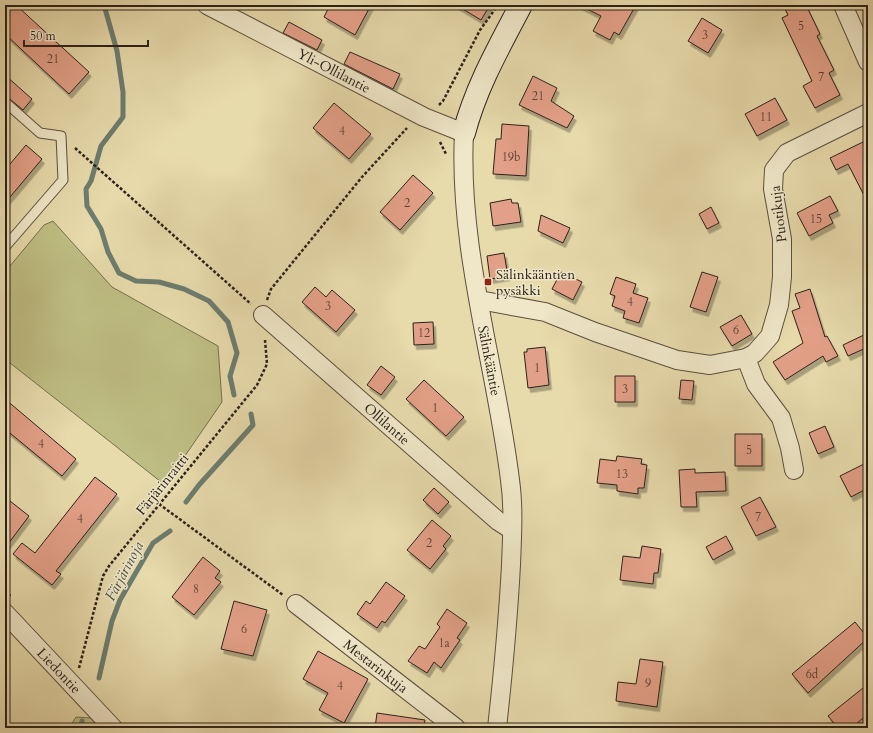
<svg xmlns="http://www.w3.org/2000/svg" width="873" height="733" viewBox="0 0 873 733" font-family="Cardo,serif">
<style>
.green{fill:#bebd83;stroke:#756f4f}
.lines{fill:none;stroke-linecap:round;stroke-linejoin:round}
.stream{stroke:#6c7d6f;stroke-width:5}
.building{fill:#e3a088;stroke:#2c211b;filter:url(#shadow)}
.lane-casing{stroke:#5b4f3f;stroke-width:11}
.street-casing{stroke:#5b4f3f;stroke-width:20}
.secondary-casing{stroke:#2c211b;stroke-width:24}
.path{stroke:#2c211b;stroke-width:2.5;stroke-dasharray:3 2;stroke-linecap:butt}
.lane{stroke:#efe7c8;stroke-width:9}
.street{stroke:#efe7c8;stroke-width:18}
.secondary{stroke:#efe7c8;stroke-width:22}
.poi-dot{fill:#8f2418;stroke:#efe7c8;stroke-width:1.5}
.labels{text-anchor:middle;stroke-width:3;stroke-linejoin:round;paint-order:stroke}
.number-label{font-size:12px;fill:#5a4136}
.street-label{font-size:14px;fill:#2c211b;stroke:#efe7c8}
.poi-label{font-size:14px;fill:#2c211b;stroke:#efe7c8;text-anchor:start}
.water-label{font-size:15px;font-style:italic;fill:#4c4f45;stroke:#efe7c8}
</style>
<defs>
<filter id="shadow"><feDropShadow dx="2.5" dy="4.5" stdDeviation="0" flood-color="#0004"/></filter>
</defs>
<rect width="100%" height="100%" fill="#e7daab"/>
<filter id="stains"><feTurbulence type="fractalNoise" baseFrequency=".005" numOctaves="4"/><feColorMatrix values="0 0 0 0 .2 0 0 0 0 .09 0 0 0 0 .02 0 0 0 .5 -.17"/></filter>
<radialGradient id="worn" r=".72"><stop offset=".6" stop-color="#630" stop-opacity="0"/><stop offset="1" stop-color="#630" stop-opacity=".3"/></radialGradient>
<path class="green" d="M53,221L112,287L218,346L222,402L165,485L5,359V272L44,225Z
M76,717L91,718L101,728H69Z"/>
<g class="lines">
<path class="stream" d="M104,5L117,51L123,92V117L101,146L91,181L86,189L87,206L101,229L108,252L119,273L136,281L159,282L184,289L209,301L228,322L237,353L230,376L234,395
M186,502L199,485L253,425L251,414
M99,678L112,621L120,600L153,543L170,531
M81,728L82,721"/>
</g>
<path class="building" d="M5,5H16L89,72L69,94L5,34Z
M330,5H371L355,35L324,17Z
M456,5H490L481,20Z
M579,5H636L619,35L614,32L610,40L593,31L601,16Z
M783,5H806L820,34L817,36L834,70L829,73L840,95L815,108L803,86L812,81L782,18L788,15Z
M702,18L722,30L708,53L688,41Z
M289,22L322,40L317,50L283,33Z
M350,52L400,74L393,89L344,64Z
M5,75L32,99L23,110L5,95Z
M533,76L557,88L551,101L574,116L567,128L519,105Z
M775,98L787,120L757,136L745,114Z
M334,103L371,134L349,159L313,128Z
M502,124L529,126L526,176L493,174L496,139H501Z
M863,142L868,152V203L848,164L836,170L830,158Z
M26,145L42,159L5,203V170Z
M413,175L433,193L400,230L380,212Z
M830,196L838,211L829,215L833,223L809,236L797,213Z
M511,199L512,203H518L521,222L493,226L490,203Z
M711,207L719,223L707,229L699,214Z
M541,215L570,228L563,243L538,231Z
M504,253L508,276L490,279L487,256Z
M561,272L582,282L573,300L552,289Z
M702,272L718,277L706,312L690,307Z
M616,277L636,284L633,293L648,298L639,323L623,318L625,311L612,306L615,296L610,294Z
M315,287L326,297L332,290L355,310L336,332L302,302Z
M810,289L825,337L827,336L838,356L826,362L823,356L785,380L773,362L803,343L792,311L800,308L795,294Z
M741,315L752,334L732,346L720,327Z
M433,322L434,344L414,345L413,323Z
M868,333V347L848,356L843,345Z
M545,347L549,385L528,388L524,352H527V349Z
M381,366L395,377L381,395L367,385Z
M615,376H635V402H615Z
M424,380L464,417L446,436L406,399Z
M681,380L694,381L692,400L679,399Z
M5,399L76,459L62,476L5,429Z
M825,426L834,447L818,454L809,433Z
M735,434H762V466H735Z
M617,456L642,459L641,464L647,465L644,488H638V494L617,491V485L597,483L600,459L616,461Z
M868,462V488L851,497L840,476Z
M695,469V473L725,472L726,491L696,492L697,507H681L679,470Z
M95,477L117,494L56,571L61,574L52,585L13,554L22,543L35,553Z
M434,488L449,502L438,514L423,500Z
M5,497L29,516L5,548Z
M760,497L776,527L756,536L741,507Z
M432,520L451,536L443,546L446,549L430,569L407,550Z
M726,536L733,549L713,560L706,547Z
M642,546L661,549L658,573H654L653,584L620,580L623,556L640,558Z
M203,557L220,571L215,578L221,582L194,615L172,597Z
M386,582L405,596L385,623L382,621L377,628L357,614L366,601L370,604Z
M234,601L267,610L253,656L221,649Z
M447,609L467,623L457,638L460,640L441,668L434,662L427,673L408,661L419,646L425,649L440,627L437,624Z
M855,622L868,638L808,693L792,674Z
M318,651L368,679L344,723L319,710L328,693L303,679Z
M640,659L663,662L657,707L616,701L618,682L636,684Z
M868,684V714L851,728H838L828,716Z
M377,713L425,720L424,728H375Z"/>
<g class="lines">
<defs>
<path id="lane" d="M5,102L40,133L61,136L63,180L5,247"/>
<g id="street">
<path id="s1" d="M207,5L424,117L464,133C458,250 496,365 510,480C514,508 512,537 511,565C508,620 503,674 497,728"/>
<path d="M843,5L868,62"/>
<path d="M479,300L545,312L595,332L677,360L710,365L746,358"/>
<path id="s2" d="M263,315L498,521L512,530"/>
<path d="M794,470L790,448L781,418L756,384L746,358L755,353L770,336L779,305L782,277V239L773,189L774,170L787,153L868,113"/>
<path id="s3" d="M296,604L456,728"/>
<path id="s4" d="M5,613L113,728"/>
</g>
<path id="secondary" d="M464,133C476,87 499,47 521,5"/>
</defs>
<use href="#lane" class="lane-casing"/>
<use href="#street" class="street-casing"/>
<use href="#secondary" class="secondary-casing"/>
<path class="path" d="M439,105L443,101L480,30L498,5
M440,142L446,154
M75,148L251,304
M267,300L271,289L362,177L407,128
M159,504L283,595
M5,590L11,597
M79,668L103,576L109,566L257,385L267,364L265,340"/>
<use href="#lane" class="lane"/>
<use href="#street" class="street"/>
<use href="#secondary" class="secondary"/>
</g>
<rect class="poi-dot" x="484" y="278" width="8" height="8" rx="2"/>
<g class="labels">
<g class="number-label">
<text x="801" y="30">5</text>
<text x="705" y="39">3</text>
<text x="53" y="63">21</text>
<text x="821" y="81">7</text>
<text x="538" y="100">21</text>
<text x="766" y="121">11</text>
<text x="342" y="135">4</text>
<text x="511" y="161">19b</text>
<text x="407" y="207">2</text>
<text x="816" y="223">15</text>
<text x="630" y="306">4</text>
<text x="328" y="310">3</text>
<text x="736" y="334">6</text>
<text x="424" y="337">12</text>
<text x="537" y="372">1</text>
<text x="625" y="393">3</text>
<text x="435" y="412">1</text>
<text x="41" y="448">4</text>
<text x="749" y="454">5</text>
<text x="622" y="478">13</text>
<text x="758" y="521">7</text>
<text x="80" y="523">4</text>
<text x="429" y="547">2</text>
<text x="196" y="593">8</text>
<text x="244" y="633">6</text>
<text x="444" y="647">1a</text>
<text x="812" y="678">6d</text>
<text x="648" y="687">9</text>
<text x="340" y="690">4</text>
</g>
<g class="street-label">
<text dy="5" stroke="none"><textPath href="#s1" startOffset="143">Yli-Ollilantie</textPath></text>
<text transform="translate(778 214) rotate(-97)" y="5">Puotikuja</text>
<text dy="5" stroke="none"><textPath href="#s1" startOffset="517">Sälinkääntie</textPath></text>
<text dy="5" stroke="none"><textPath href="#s2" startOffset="165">Ollilantie</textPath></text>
<text transform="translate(162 484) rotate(-51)" y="5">Färjärinraitti</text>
<text dy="5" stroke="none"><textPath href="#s3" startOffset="101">Mestarinkuja</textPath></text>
<text dy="5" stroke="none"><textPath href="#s4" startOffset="79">Liedontie</textPath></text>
</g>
<g class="poi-label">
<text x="496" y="279">Sälinkääntien<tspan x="496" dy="16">pysäkki</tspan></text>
</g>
<g class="water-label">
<text transform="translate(124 571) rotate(-62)" y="5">Färjärinoja</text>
</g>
</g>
<rect width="873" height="733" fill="none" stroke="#e7daab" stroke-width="20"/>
<rect x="6" y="6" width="861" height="721" fill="none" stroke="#2c211b" stroke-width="2"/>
<rect x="10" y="10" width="853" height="713" fill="none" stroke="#2c211b"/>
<path d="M24 40v6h124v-6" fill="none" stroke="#2c211b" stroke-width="2"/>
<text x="30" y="40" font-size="12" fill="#2c211b" stroke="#efe7c8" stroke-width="3" paint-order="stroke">50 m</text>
<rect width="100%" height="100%" filter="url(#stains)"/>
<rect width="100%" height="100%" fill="url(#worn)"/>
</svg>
